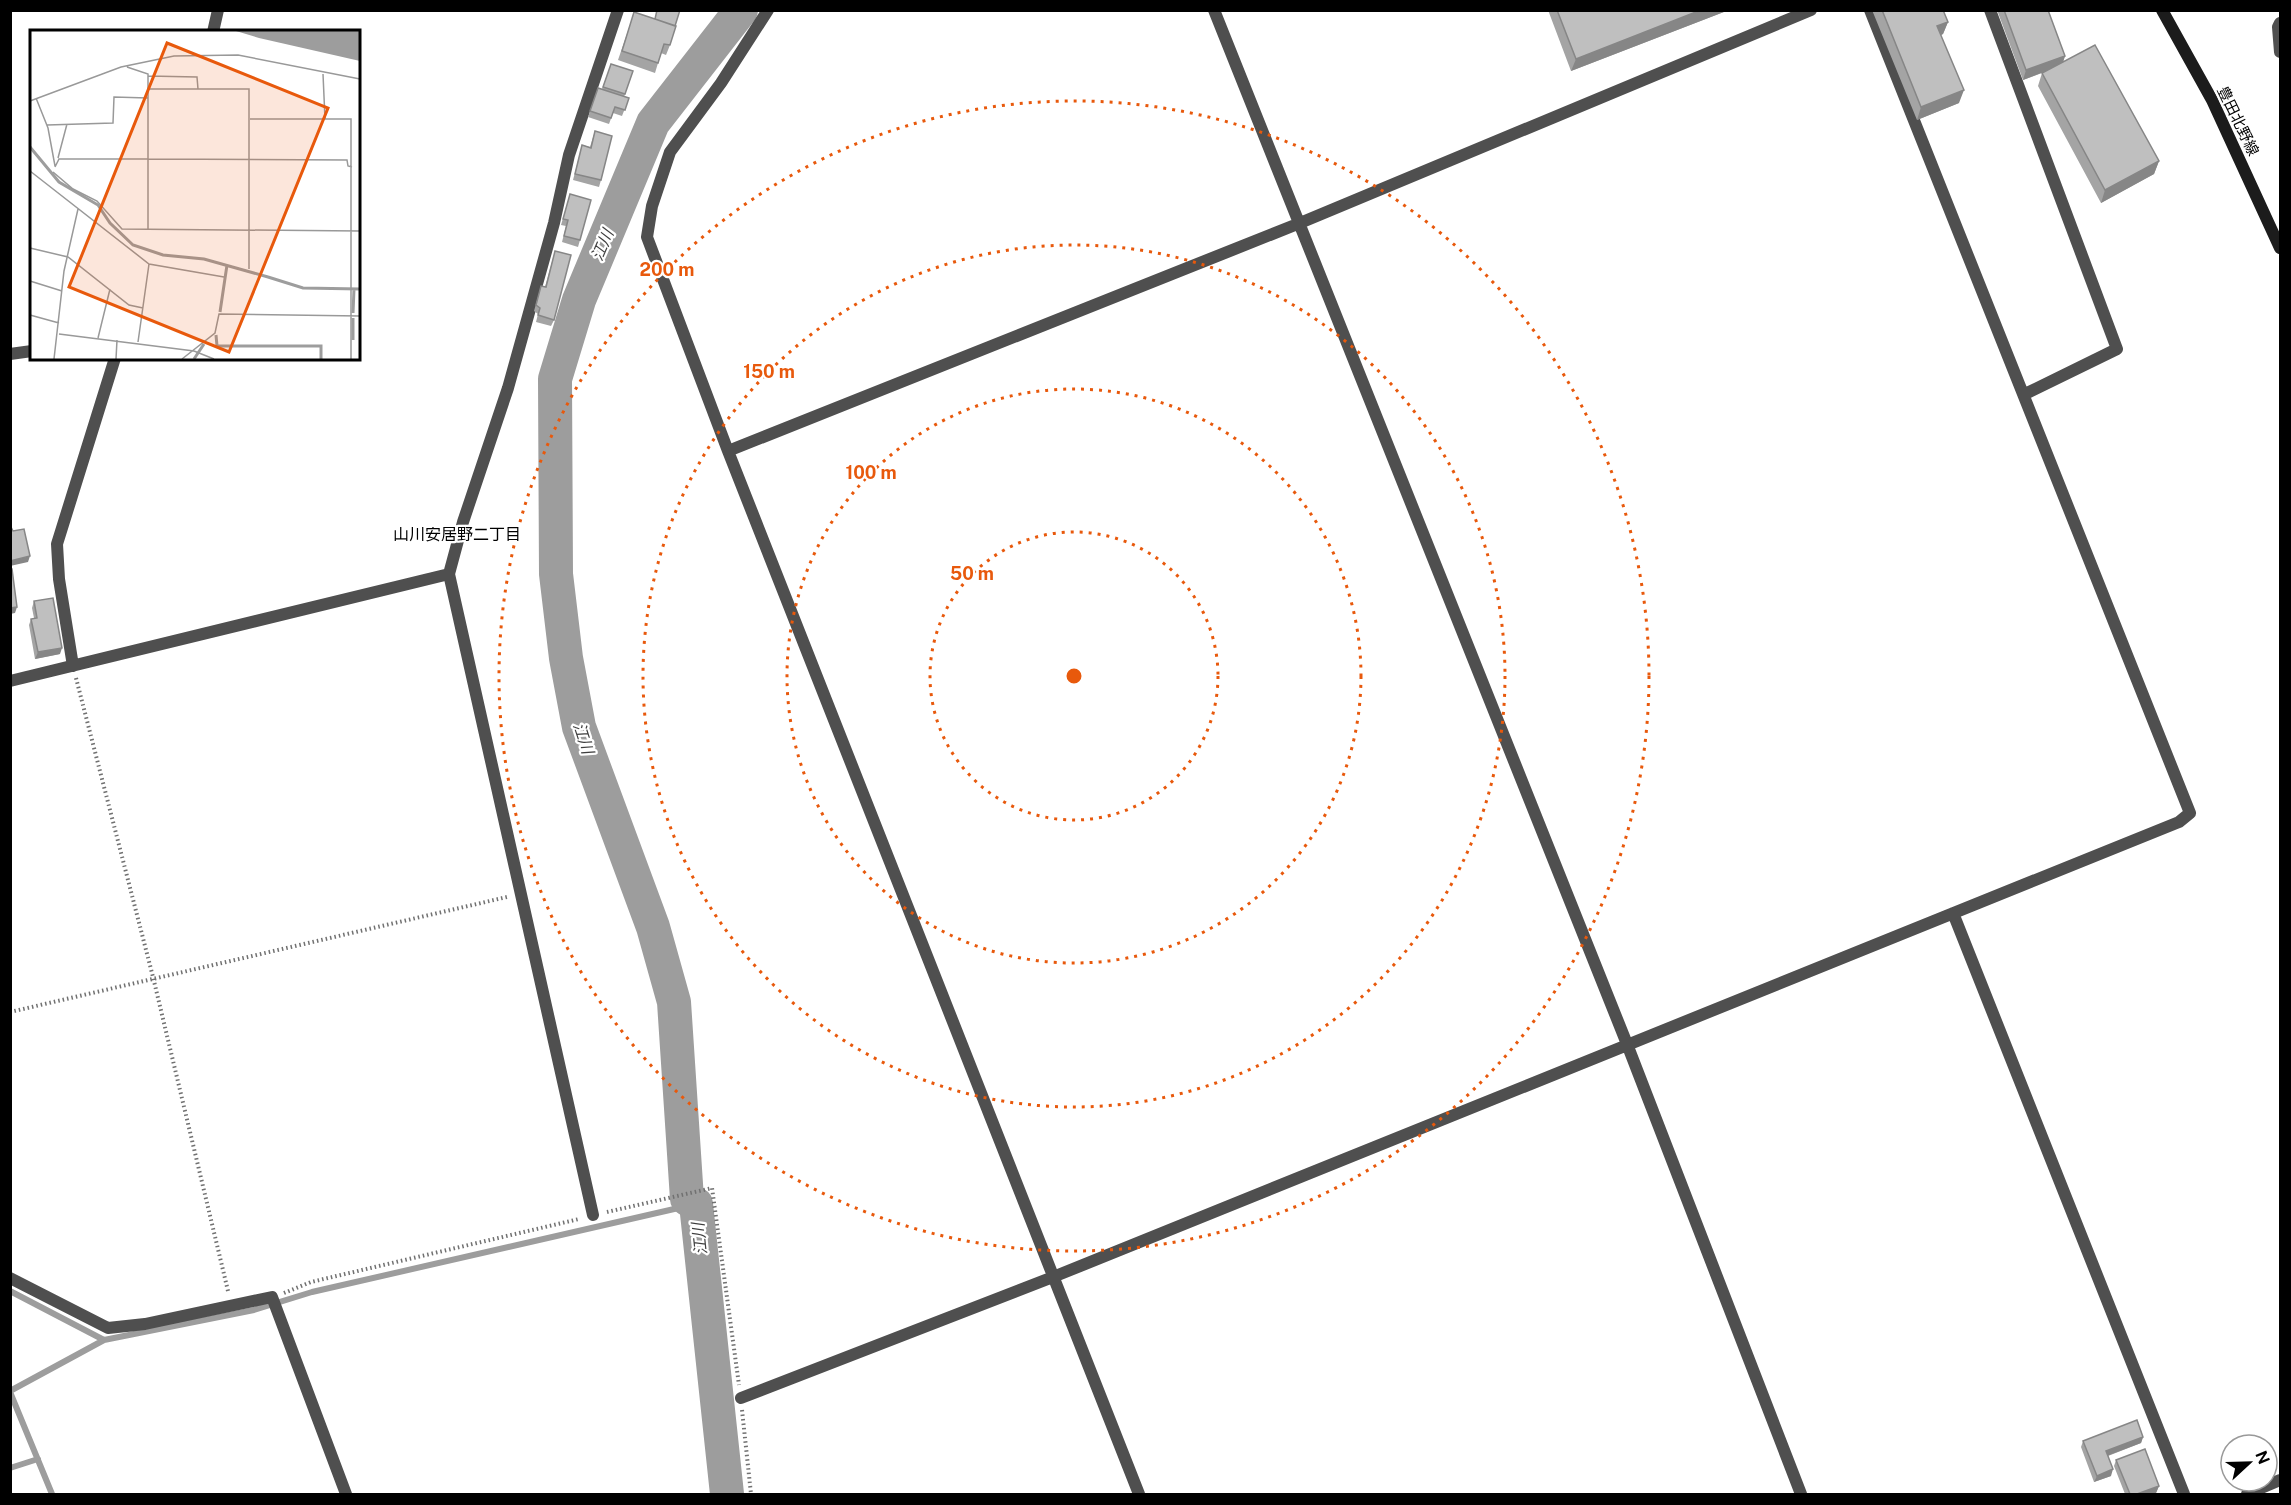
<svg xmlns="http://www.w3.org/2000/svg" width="2291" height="1505" viewBox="0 0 2291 1505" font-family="'Public Sans','Noto Sans JP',sans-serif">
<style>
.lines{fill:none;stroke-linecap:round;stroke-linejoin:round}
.stream{stroke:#9d9d9d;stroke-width:6}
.river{stroke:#9d9d9d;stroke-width:34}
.path{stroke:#717171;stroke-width:4;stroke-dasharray:1.5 3;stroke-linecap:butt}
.street{stroke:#4f4f4f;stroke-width:12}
.secondary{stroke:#1c1c1c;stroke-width:12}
.wall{fill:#a4a4a4}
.shaded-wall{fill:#868686}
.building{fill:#bfbfbf;stroke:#868686;stroke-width:1.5}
.ring{fill:none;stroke:#e8590c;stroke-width:3;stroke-dasharray:3 6}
.labels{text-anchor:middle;stroke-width:4.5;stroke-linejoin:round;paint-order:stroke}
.street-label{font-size:15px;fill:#000;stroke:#fff}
.water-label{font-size:16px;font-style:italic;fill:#3e3e3e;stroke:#fff}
.neighbourhood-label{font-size:16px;fill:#000;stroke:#fff}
.inset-river{fill:none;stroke:#9d9d9d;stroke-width:3}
.inset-road{fill:none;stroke:#999;stroke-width:1.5}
.view{fill:#e8590c;fill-opacity:0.15;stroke:#e8590c;stroke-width:3}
.inset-edge{fill:none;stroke:#000;stroke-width:3}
.centre{fill:#e8590c;stroke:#fff;stroke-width:3}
.ring-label{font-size:18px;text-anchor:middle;font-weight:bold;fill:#e8590c;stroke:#fff;stroke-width:4.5;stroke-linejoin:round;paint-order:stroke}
</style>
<rect width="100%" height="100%" fill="#fff"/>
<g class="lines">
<path class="stream" d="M10,1291L104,1340L10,1391
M104,1340L254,1310L312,1292L696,1204
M10,1392L52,1494
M10,1468L38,1459"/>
<path class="river" d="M727,1494L696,1204L687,1199L674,1002L653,927L579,727L566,658L556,574L555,379L579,300L653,123L741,10"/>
<path class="path" d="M76,678L153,977L228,1291
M10,1012L507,897
M607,1212L712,1188L739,1385
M284,1293L311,1282L579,1219
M742,1410L751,1494"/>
<path class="street" d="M768,10L721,83L670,152L652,206L647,237L728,451L1139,1494
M1214,10L1627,1044L1801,1494
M1990,10L2117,349L2025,394
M2280,23L2278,27L2280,52
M213,32L218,10
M10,354L32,351
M728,451L1300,223L1811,10
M73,666L59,579L57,544L115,358
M10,681L449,574
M1953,913L2184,1494
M593,1215L449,574L463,522L508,388L554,223L569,155L618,10
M10,1278L108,1328L145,1324L272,1297L346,1494
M741,1398L1053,1277L2179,822L2190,813L1870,10
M2247,1494L2280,1480"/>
<path class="secondary" d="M2162,10L2212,100L2280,248"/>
</g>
<path class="wall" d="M1548,10H1729L1571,71Z
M1872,10H1943L1948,22L1943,34L1941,35L1959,103L1917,120Z
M1997,10H2048L2065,56L2063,62L2159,161L2154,174L2101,203L2038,86L2042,73L2047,71L2023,80Z
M631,22L670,45L666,55L661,53L655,73L618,60Z
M611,64L633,71L624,97L629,98L622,116L613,113L609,124L588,117L598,88L602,89Z
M595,131L601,180L599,187L573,180L582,145L590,147Z
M570,194L580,240L578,247L562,242L566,226L561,225Z
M555,251L554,320L551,326L536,322L538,314L534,311L541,286L545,287Z
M34,601L60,654L35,659L29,625L31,619L34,618L32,608Z
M2143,1437L2141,1443L2108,1456L2111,1476L2094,1482L2081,1447L2083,1441Z
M2116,1460L2159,1486L2156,1493L2151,1494H2125L2114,1466Z"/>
<path class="shaded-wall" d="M1701,10H1729L1571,71L1576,59Z
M1948,22L1943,34L1932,39L1937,26Z
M2065,56L2062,65L2023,80L2026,70Z
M1964,90L1959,103L1917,120L1921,107Z
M2159,161L2154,174L2101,203L2105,190Z
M30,556L28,562L10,566V561Z
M17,607L15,613L10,614V608Z
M62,648L60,654L35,659L38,652Z
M2143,1437L2141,1443L2104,1457L2106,1451Z
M2113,1469L2111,1476L2094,1482L2097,1476Z
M2159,1486L2156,1493L2151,1494H2137Z"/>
<path class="building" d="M657,10H680L675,26L655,19Z
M1557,10H1701L1576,59Z
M1882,10H1943L1948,22L1937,26L1964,90L1921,107Z
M2004,10H2048L2065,56L2026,70Z
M634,12L676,26L670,45L664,44L658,63L622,51Z
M2095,45L2159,161L2105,190L2042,73Z
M611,64L633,71L625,94L603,87Z
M598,88L629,98L625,110L615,107L611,118L590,111Z
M595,131L612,136L601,180L575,174L582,145L591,148Z
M570,194L591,200L580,240L564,236L568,220L563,219Z
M555,251L571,255L554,320L538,315L540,308L536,305L541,286L546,287Z
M10,525L13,531L24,529L30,556L10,561Z
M10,569H12L17,607L10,608Z
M53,598L62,648L38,652L31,619L37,618L34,601Z
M2137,1420L2143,1437L2106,1451L2113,1469L2097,1476L2083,1441Z
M2145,1449L2159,1486L2137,1494H2130L2116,1460Z"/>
<g class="ring">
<circle cx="1074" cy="676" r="144"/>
<circle cx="1074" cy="676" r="287"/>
<circle cx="1074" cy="676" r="431"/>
<circle cx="1074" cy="676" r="575"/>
</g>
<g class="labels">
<g class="street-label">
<text transform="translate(2238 121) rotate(64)" y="5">豊田北野線</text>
</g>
<g class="water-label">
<text transform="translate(602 245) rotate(-67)" y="6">江川</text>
<text transform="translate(584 738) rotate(72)" y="6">江川</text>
<text transform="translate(699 1239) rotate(-96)" y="6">江川</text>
</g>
<g class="neighbourhood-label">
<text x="457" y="540">山川安居野二丁目</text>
</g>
</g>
<g transform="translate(30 30)">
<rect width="330" height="330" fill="#fff"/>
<path d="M206,1H330V31L229,8Z" fill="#9d9d9d"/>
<path class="inset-river" d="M0,117L29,152L68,175L80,193L103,215L133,225L174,229L238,247M238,247L273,258L330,259M190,282L197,235M323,283L324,259M186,305L187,316H291V329M323,310V288M164,329L174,314"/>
<path class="inset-road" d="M139,14L167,25M97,37L118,44V199M293,44L295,89M118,46L167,47L168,59M118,59H219V239M6,68L18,98L25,136M0,71L91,37L144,26L208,25L330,49M220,89H321V329M17,95L83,93L84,67L118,68M28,128L37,94M25,137L29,129H118L317,130L318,136L322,137M0,141L119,234L194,247M23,142L43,159L67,171L92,199L330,201M0,218L38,227L99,275L113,278M0,251L32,261M0,285L29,293M29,304L164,321L184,329M68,308L80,259M108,312L119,234M24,329L34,241L48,179M86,329L87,310M152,329L185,303L189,284L330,286"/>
<path class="view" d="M137,13L298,78L199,322L39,257Z"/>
<rect width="330" height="330" class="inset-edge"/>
</g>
<circle cx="1074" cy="676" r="9" class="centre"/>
<g class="ring-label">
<text x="667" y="276">200 m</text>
<text x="769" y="378">150 m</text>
<text x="871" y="479">100 m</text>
<text x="972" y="580">50 m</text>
</g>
<rect width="2291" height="1505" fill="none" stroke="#000000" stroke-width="24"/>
<g transform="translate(2249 1463) rotate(68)"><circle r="28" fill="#ffffff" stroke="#999999" stroke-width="1.5"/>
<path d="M0-4.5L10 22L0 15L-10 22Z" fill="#000000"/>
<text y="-9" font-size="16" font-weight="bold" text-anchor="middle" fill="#000000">N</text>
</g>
</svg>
